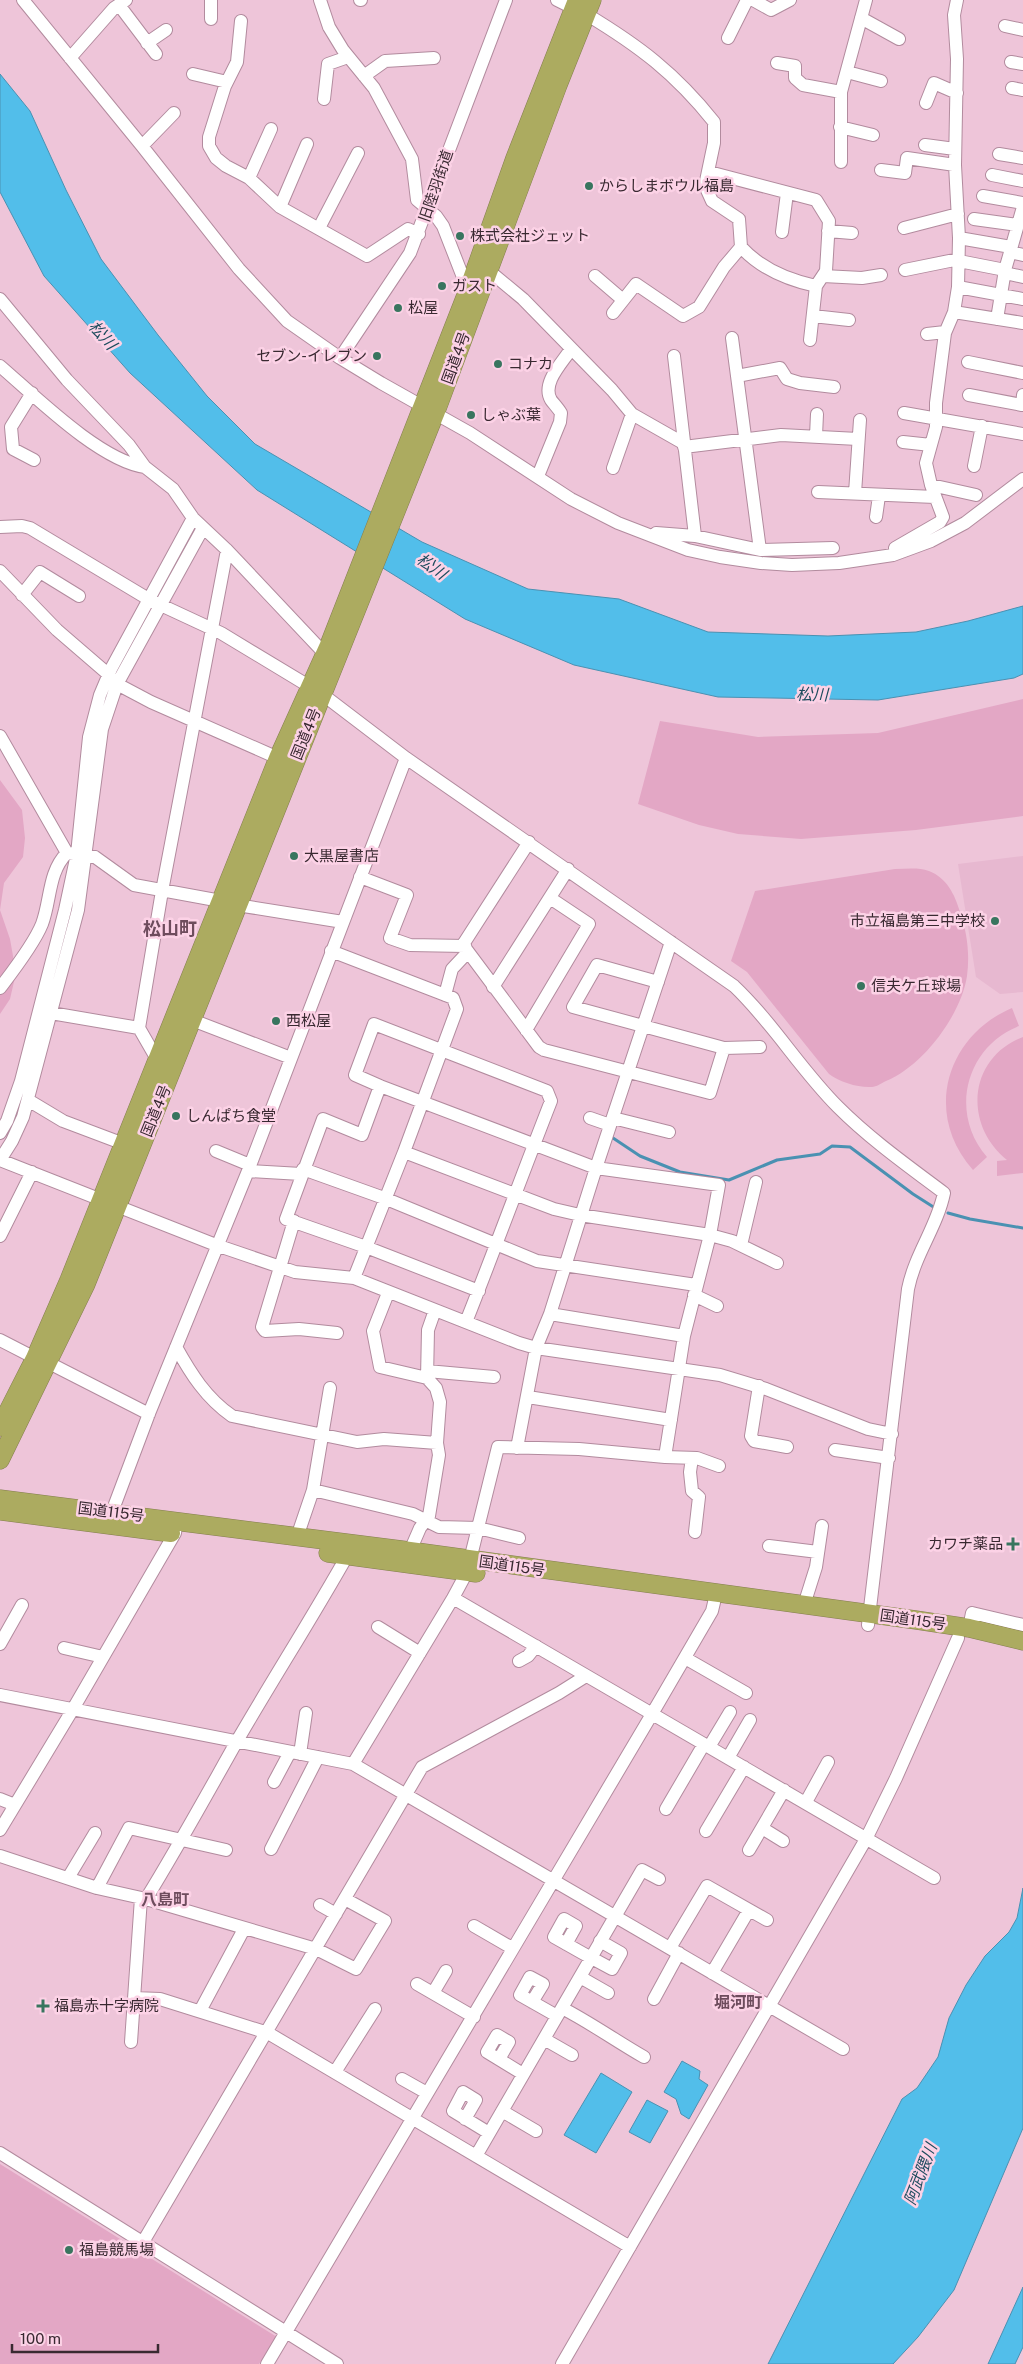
<svg xmlns="http://www.w3.org/2000/svg" width="1023" height="2364" viewBox="0 0 1023 2364" font-family="'Public Sans','Noto Sans JP',sans-serif">
<style>
.built{fill:#e7b8d0}
.green{fill:#e3a7c5}
.water{fill:#52beea;stroke:#4a91b2}
.lines{fill:none;stroke-linecap:round;stroke-linejoin:round}
.stream{stroke:#4a91b2;stroke-width:3}
.minor-casing{stroke:#b28b9e;stroke-width:14}
.highway-casing{stroke:#847e50;stroke-width:19}
.minor{stroke:#fff;stroke-width:12}
.highway{stroke:#acab60;stroke-width:18}
.poi-dot{fill:#39755f;stroke:#fcd2e6;stroke-width:2}
.labels{text-anchor:middle;stroke-width:5;stroke-linejoin:round;paint-order:stroke}
.street-label{font-size:15px;fill:#392931;stroke:#fcd2e6}
.poi-label{font-size:15px;fill:#392931;stroke:#fcd2e6;text-anchor:start}
.water-label{font-size:16px;font-style:italic;fill:#1e4c5e;stroke:#fcd2e6}
.neighbourhood-label{font-size:16px;font-weight:bold;fill:#6e4c5d;stroke:#fcd2e6}
.quarter-label{font-size:18px;font-weight:bold;fill:#6e4c5d;stroke:#fcd2e6}
</style>
<rect width="100%" height="100%" fill="#eec5d9"/>
<path class="built" d="M1023,856V992L1000,994L976,977L958,864Z"/>
<path class="green" d="M1023,699V816L916,830L801,839L738,834L699,825L638,804L660,721L758,737L878,733Z
M0,780L22,810L25,838L23,857L4,883L0,910L10,939L16,973L10,999L0,1014Z
M895,869C906,869 918,867 929,871C947,878 955,895 960,912C967,932 970,954 967,976C961,1015 923,1066 886,1081C882,1083 876,1087 872,1087C858,1088 840,1082 829,1074L747,972L731,961L755,891Z
M1012,1008L1019,1026C965,1047 949,1114 987,1157L973,1170C923,1114 946,1036 1012,1008Z
M1023,1037V1173L997,1176V1161L1007,1160C963,1125 968,1058 1023,1037Z
M0,2164L277,2337L259,2364H0Z"/>
<path class="water" d="M0,74L30,111L66,190L101,259L158,335L207,396L255,444L422,542L528,589L619,599L708,632L828,636L916,632L968,621L1023,606V674L1014,678L878,700L718,697L574,665L465,619L257,490L130,373L44,276L0,192Z
M1023,1888V2128L954,2290L918,2337L893,2364H768L902,2099L917,2088L938,2057L949,2018L966,1985L985,1956L1009,1932L1017,1918Z
M682,2061L700,2071L699,2079L708,2085L689,2119L681,2114L676,2099L664,2092Z
M601,2073L632,2092L596,2153L564,2135Z
M647,2100L668,2111L650,2143L629,2132Z
M1023,2287V2347L1015,2364H988Z"/>
<g class="lines">
<path class="stream" d="M610,1136L640,1156L680,1172L729,1180L777,1160L820,1154L832,1146L850,1147L913,1194L935,1208
M948,1213L970,1219L1023,1228"/>
<defs>
<path id="minor" d="M23,0L142,146L239,269L287,321L340,358L381,383L470,433L571,499L618,523L688,550L720,557L761,563L792,565L839,563L893,555L931,541L965,523L1023,479
M211,0V19
M320,0L329,27L343,50L374,88L412,159L417,200L436,216L443,226L468,290
M360,0H361
M557,0L573,8
M753,0L771,10L790,0
M119,5L156,54
M586,14C639,46 675,73 714,122V143L706,181L707,190L712,201L739,219L741,247
M861,18L899,39
M241,21L237,62L225,86L209,137V146L216,158L226,166L249,178L280,207L367,256L408,229L419,234
M1005,26L1023,30
M728,38L747,0
M147,43L166,30
M70,58L114,8L126,0
M1011,62L1023,64
M777,63L795,66V78L803,85L841,92
M847,72L881,81
M193,74L227,82
M364,76L385,61L434,58
M1012,88L1023,90
M324,99L328,64L348,57
M926,103L934,83L957,93
M840,127L873,135
M925,145L955,149
M142,146L174,113
M999,154L1023,158
M841,162V92L866,0
M881,170L905,173L907,158L955,165
M709,172L816,200L829,221L826,271L816,286L810,340
M992,175L1023,181
M249,178L271,129
M983,196L1023,203
M280,207L307,144
M974,219L1018,225
M319,228L358,153
M904,228L958,214
M828,231L852,233
M782,232L787,193
M959,238L1011,247
M1010,252L1023,255
M959,261L1005,270
M488,270L523,299L612,390L632,414L683,443
M905,270L959,259
M1005,273L1023,277
M595,276L623,300
M823,276L862,278L881,275
M958,287L1023,299
M0,299L67,380L129,445L145,467L173,489L193,518L227,550L325,654
M954,312L1023,323
M613,313L636,284L683,316L699,307L724,267L741,247C761,269 788,280 816,286
M813,316L849,320
M997,319L1005,270L1023,207
M927,334L945,332
M674,356L695,536
M340,358L410,253L506,0
M968,362L1023,373
M0,366C35,396 100,461 145,467
M737,376L780,368L787,379L800,383L834,387
M32,393L11,427L13,449L34,460
M969,395L1022,405L1023,395
M904,413L1023,434
M816,436L817,414
M903,442L931,445
M684,447L781,435L858,439
M974,466L982,426
M613,468L632,414
M538,476L560,422L561,413C558,408 554,404 551,400C541,383 563,362 571,349
M931,485L976,495
M818,492L935,497
M855,493L860,420
M876,517L879,496
M0,527L22,526L30,528L150,600L221,633L322,694L406,758L734,986C773,1023 800,1069 838,1107C870,1139 908,1166 944,1193C937,1227 915,1254 908,1289L868,1625
M656,533L695,536L760,550L732,338
M895,548L940,522L943,517L931,485L926,463L936,427V403L945,333L954,312L958,287L959,238L955,165L957,59L954,15L957,0
M760,550L833,548
M0,571L57,630L108,674L117,684L151,702L278,758
M22,595L40,572L79,596
M0,736L67,853
M529,842L464,943L466,949L539,1047L544,1050L710,1093L724,1048
M360,877L407,895L390,938L410,945L465,946
M237,905L343,922
M331,951L453,998L457,1009L404,1152L354,1278
M658,982L597,965L573,1007L724,1048L760,1047
M493,987L568,869
M0,988C13,971 34,944 42,924C51,900 48,872 67,853L95,857L134,885L221,901
M445,995L452,969L468,952
M51,1013L139,1028
M192,1020L291,1058
M526,1030L589,924L550,898
M158,1061L139,1028L162,891L227,550
M380,1086L362,1135L323,1119L286,1219L366,1247L479,1291
M28,1100L63,1121L124,1144
M590,1118L610,1125
M613,1118L669,1132
M0,1133L7,1121L21,1081L65,910L77,854L89,737L100,695L111,669L193,518
M216,1151L250,1165
M404,1152L554,1209L580,1215L710,1235L732,1241L777,1263
M0,1160L216,1245L295,1272L354,1278L519,1343L536,1348L720,1375L766,1389L868,1429L892,1434
M0,1160L12,1141L23,1117L78,910L102,729L117,684L203,528
M303,1169L384,1198L537,1261L696,1285
M248,1171L301,1174
M294,1221L262,1327L265,1331L299,1329L337,1333
M0,1236L32,1172
M741,1245L756,1182
M388,1293L373,1331L380,1367L427,1378L428,1330L435,1310
M694,1295L717,1306
M550,1314L684,1336
M466,1322C495,1249 522,1175 551,1101L547,1091L374,1024L355,1075L380,1086L596,1168L671,942
M0,1340L35,1358
M176,1347C191,1374 206,1398 232,1416L357,1442L384,1439L437,1443
M49,1363L149,1414
M427,1371L494,1377
M759,1386L751,1436L754,1441L787,1447
M528,1397L671,1420
M517,1448L536,1348L550,1314L596,1168L719,1185L710,1235L684,1336L665,1457
M835,1450L889,1458
M692,1458L690,1472L692,1491L699,1497L695,1532
M313,1490L413,1514L439,1527L478,1528L519,1538
M112,1512L150,1411L248,1171L406,758
M297,1537L313,1490L330,1388
M769,1546L818,1552
M410,1551L420,1528L429,1516L439,1455L437,1443L440,1402L436,1388L427,1378
M453,1598L934,1878
M804,1605L816,1567L822,1526
M378,1627L420,1653
M969,1628L972,1613L1023,1625
M0,1644L22,1605
M64,1648L103,1657
M685,1658L746,1693
M519,1661L528,1656L536,1646
M0,1695L353,1764L843,2049
M709,1747L730,1712
M300,1754L306,1713
M728,1758L750,1720
M353,1764L453,1598L467,1572L498,1447L579,1449L665,1457L697,1458L719,1466
M274,1782L290,1752
M0,1799L15,1805
M806,1802L828,1762
M666,1809L704,1744
M762,1828L783,1841
M0,1830L73,1709L175,1533L176,1526
M706,1831L744,1767
M271,1849L318,1757
M749,1850L784,1790
M0,1856L97,1888L146,1899L316,1949L356,1969L385,1921L345,1899
M68,1878L95,1833
M97,1888L129,1828L226,1850
M146,1899C178,1847 207,1794 237,1741C273,1679 312,1618 347,1556L348,1549
M320,1905L336,1914
M474,1926L512,1948
M566,1944L576,1926L564,1919L554,1937C573,1948 593,1959 612,1969L621,1953L600,1941
M670,1948L707,1886L767,1920
M712,1973L749,1910
M580,1977L608,1993
M417,1984L474,2017
M433,1993L446,1971
M134,1998L160,1999L268,2033L630,2247
M654,1999L679,1953
M532,2002L543,1984L530,1977L520,1995L557,2016
M562,2008C591,2023 616,2041 644,2057
M200,2011L244,1929
M544,2039L572,2055
M131,2042L141,1898
M499,2059L509,2042L497,2035L487,2052L523,2074
M335,2072L375,2009
M402,2079L427,2093
M502,2111L536,2131
M465,2119L476,2100L463,2092L453,2111L489,2133
M0,2153L337,2364
M476,2156L642,1870L659,1879
M143,2242L422,1767L559,1693L586,1676
M267,2364L652,1714L712,1611L716,1594
M562,2364L866,1839L896,1778L958,1638"/>
<path id="highway" d="M0,1427L35,1358L69,1280L278,758L329,645L468,290L515,158L577,0
M0,1460L86,1284L117,1207L435,414L558,85L592,0
M0,1499L410,1551L916,1620L969,1628L1023,1641
M0,1511L171,1533
M328,1553L476,1573"/>
</defs>
<use href="#minor" class="minor-casing"/>
<use href="#highway" class="highway-casing"/>
<use href="#minor" class="minor"/>
<use href="#highway" class="highway"/>
</g>
<g class="poi-dot">
<circle cx="589" cy="186" r="5"/>
<circle cx="460" cy="236" r="5"/>
<circle cx="442" cy="286" r="5"/>
<circle cx="398" cy="308" r="5"/>
<circle cx="377" cy="356" r="5"/>
<circle cx="498" cy="364" r="5"/>
<circle cx="471" cy="415" r="5"/>
<circle cx="294" cy="856" r="5"/>
<circle cx="995" cy="921" r="5"/>
<circle cx="861" cy="986" r="5"/>
<circle cx="276" cy="1021" r="5"/>
<circle cx="176" cy="1116" r="5"/>
<path d="M1010.5 1536.5h5v5h5v5h-5v5h-5v-5h-5v-5h5z"/>
<path d="M40.5 1998.5h5v5h5v5h-5v5h-5v-5h-5v-5h5z"/>
<circle cx="69" cy="2250" r="5"/>
</g>
<g class="labels">
<g class="street-label">
<text transform="translate(436 186) rotate(-71)" y="5">旧陸羽街道</text>
<text transform="translate(456 358) rotate(-70)" y="5">国道4号</text>
<text transform="translate(306 734) rotate(-68)" y="5">国道4号</text>
<text transform="translate(156 1111) rotate(-68)" y="5">国道4号</text>
<text transform="translate(111 1512) rotate(7)" y="5">国道115号</text>
<text transform="translate(512 1566) rotate(8)" y="5">国道115号</text>
<text transform="translate(913 1620) rotate(8)" y="5">国道115号</text>
</g>
<g class="poi-label">
<text x="599" y="191">からしまボウル福島</text>
<text x="470" y="241">株式会社ジェット</text>
<text x="452" y="291">ガスト</text>
<text x="408" y="313">松屋</text>
<text x="367" y="361" text-anchor="end">セブン-イレブン</text>
<text x="508" y="369">コナカ</text>
<text x="481" y="420">しゃぶ葉</text>
<text x="304" y="861">大黒屋書店</text>
<text x="985" y="926" text-anchor="end">市立福島第三中学校</text>
<text x="871" y="991">信夫ケ丘球場</text>
<text x="286" y="1026">西松屋</text>
<text x="186" y="1121">しんぱち食堂</text>
<text x="1003" y="1549" text-anchor="end">カワチ薬品</text>
<text x="54" y="2011">福島赤十字病院</text>
<text x="79" y="2255">福島競馬場</text>
</g>
<g class="water-label">
<text transform="translate(103 335) rotate(48)" y="6">松川</text>
<text transform="translate(432 566) rotate(35)" y="6">松川</text>
<text transform="translate(812 694) rotate(1)" y="6">松川</text>
<text transform="translate(920 2174) rotate(-69)" y="6">阿武隈川</text>
</g>
<g class="neighbourhood-label">
<text x="165" y="1905">八島町</text>
<text x="738" y="2008">堀河町</text>
</g>
<g class="quarter-label">
<text x="170" y="935">松山町</text>
</g>
</g>
<path d="M12 2344v8h146v-8" fill="none" stroke="#392931" stroke-width="2.5"/>
<text x="20" y="2344" font-size="15" fill="#392931" stroke="#fcd2e6" stroke-width="4" paint-order="stroke">100 m</text>
</svg>
